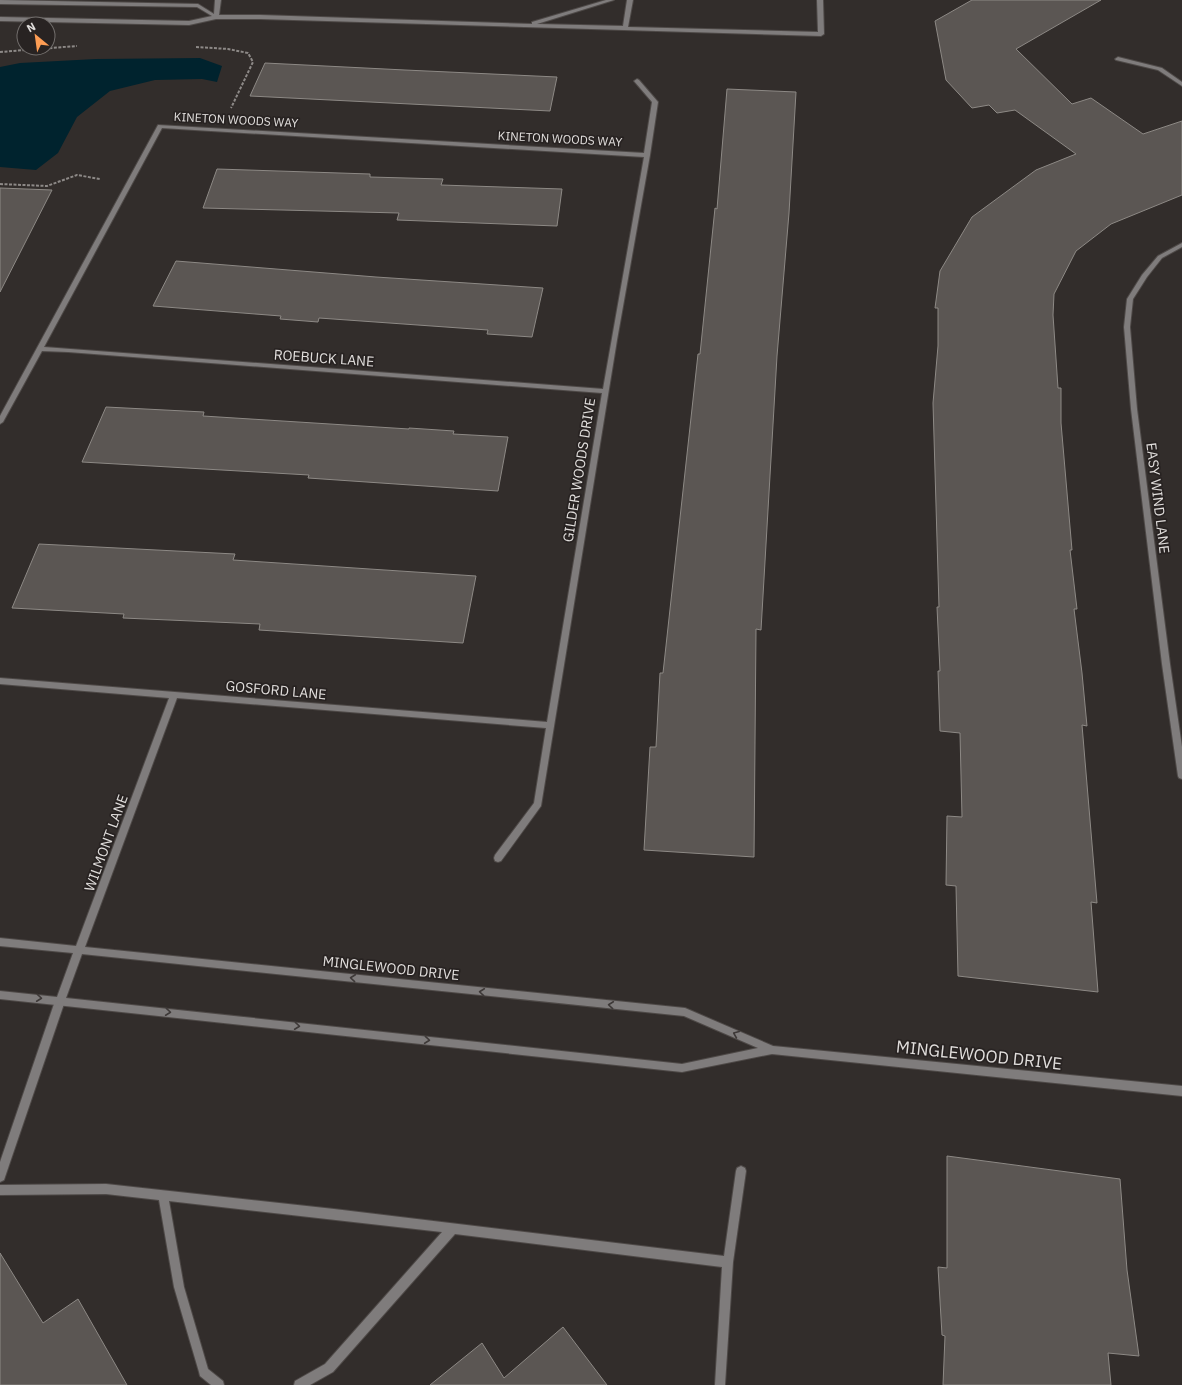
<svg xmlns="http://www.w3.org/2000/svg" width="1182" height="1385" viewBox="0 0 1182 1385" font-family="'IBM Plex Sans',sans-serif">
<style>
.water{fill:#00232e}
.building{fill:#5b5653;stroke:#8d8985}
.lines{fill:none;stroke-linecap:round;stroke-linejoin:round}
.service-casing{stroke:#4e4947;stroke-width:2}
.minor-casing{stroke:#4e4947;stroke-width:2}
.path{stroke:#8d8987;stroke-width:2;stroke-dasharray:3 1.5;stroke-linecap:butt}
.service{fill:#7f7c7c;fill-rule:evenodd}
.minor{fill:#7f7c7c;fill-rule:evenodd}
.oneway{stroke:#3e3938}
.labels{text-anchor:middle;stroke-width:3.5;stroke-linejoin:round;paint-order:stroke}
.far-street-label{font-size:12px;fill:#e1dedc;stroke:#282322}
.street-label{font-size:14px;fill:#e1dedc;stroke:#282322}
.near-street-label{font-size:17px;fill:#e1dedc;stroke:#282322}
</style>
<rect width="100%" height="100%" fill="#322d2b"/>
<path class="water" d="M200,58L222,66L217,82L202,79L155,80L110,91L77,117L58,153L36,170L0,167V67L20,63L96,59Z"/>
<path class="building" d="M972,0H1101L1016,49L1072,104L1091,98L1143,134L1182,121V195L1111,224L1076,251L1054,294L1053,315L1058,388H1061V423L1072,550H1070L1077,609H1074L1082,673L1087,726L1082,725L1097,903L1091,902L1098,992L958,976L956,886L946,885L947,816L962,817L960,733L940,731L938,671H940L937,607H939L933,403L938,346V308H935L940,271L972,217L1036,170L1076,154L1015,110L997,113L989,105L972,108L946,80L935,21Z
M265,63L405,70L557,77L550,111L250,96Z
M727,89L796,92L789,213L777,356L761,630L756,629L754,857L644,850L650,747H656L660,673H663L698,354H700L715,208L717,209Z
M217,169L370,174V177L443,179L441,185L562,189L557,226L397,220L399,213L203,208Z
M0,188L52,190L0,292Z
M176,261L376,277L543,288L532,337L487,334L488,330L319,318L318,322L280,319L281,316L153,306Z
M106,407L204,412L203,416L409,429V428L454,431L453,434L508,437L498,491L308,478L309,475L82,462Z
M39,544L235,554L233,560L476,576L463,643L259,630L260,624L123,618L124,614L12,608Z
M947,1156L1120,1179L1127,1270L1139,1356L1108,1353L1111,1385H943L945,1336L942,1335L938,1267L947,1268Z
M0,1253L43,1323L78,1299L127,1385H0Z
M563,1327L607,1385H430L482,1343L504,1378Z"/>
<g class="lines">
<defs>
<path id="service" d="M0,0L198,4L214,14L215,0H221L219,15H260L532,24V22L606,0H614L537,24L623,26L627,0H633L628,27L818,32L817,0H823L824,34L821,36L260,19H216L189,25L0,21V17L189,21L212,16L197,7L0,4Z
M60,997L63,998L65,1001L5,1177L4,1180L0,1182V1162L55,1001L57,998Z
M741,1166L745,1168L746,1171L733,1262L725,1385H715L722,1267L455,1234L333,1372L310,1385H294L295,1381L325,1364L442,1232L169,1201L184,1287L208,1369L223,1381L224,1385H211L200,1376L199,1372L174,1287L159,1200L106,1194L0,1195V1185L106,1184L334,1209L724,1256L736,1171L737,1168Z"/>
<path id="minor" d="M1118,57L1162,68L1182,82V86L1158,70L1116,60L1115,59Z
M637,79L639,80L658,102L650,155L617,340L541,806L501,861L498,862L495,861L494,858L495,855L534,803L546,728L177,698L85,947L685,1008L773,1046L1182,1086V1096L772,1054L682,1072L0,999V991L57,997L73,953L0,946V938L76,946L169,698L0,684V678L547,722L602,393L68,352L42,351L3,422L0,424V416L158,125L644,153L652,102L634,81ZM162,128L644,157L603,389L44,347ZM82,954L684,1016L758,1048L682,1064L66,998Z
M1182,243V247L1162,258L1147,277L1133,299L1130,327L1137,409L1170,664L1182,747V779L1179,778L1178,776L1162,664L1131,409L1124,327L1127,299L1142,275L1158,256Z"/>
</defs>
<use href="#service" class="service-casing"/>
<use href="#minor" class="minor-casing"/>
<path class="path" d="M196,47L228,49L248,53L253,62L231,108
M0,52L77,46
M0,184L47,186L77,175L100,179"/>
<use href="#service" class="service"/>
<use href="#minor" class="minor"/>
</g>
<defs><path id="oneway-chevron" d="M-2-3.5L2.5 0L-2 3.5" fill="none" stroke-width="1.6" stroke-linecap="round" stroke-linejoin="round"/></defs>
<g class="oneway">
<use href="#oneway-chevron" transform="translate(353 978) rotate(-174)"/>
<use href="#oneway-chevron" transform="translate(482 992) rotate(-174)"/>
<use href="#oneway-chevron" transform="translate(39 998) rotate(6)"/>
<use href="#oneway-chevron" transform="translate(611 1005) rotate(-174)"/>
<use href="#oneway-chevron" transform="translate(168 1012) rotate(6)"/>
<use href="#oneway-chevron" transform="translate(297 1026) rotate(6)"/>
<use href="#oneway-chevron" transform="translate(736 1034) rotate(-157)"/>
<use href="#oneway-chevron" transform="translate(427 1040) rotate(6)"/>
</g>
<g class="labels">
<g class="far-street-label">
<text transform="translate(236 120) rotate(3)" y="4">KINETON WOODS WAY</text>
<text transform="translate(560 139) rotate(3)" y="4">KINETON WOODS WAY</text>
</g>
<g class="street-label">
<text transform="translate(324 358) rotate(4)" y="5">ROEBUCK LANE</text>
<text transform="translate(579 470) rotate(-81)" y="5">GILDER WOODS DRIVE</text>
<text transform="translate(1158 498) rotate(83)" y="5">EASY WIND LANE</text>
<text transform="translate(276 690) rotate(5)" y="5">GOSFORD LANE</text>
<text transform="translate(106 843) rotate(-70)" y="5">WILMONT LANE</text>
<text transform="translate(391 968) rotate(6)" y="5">MINGLEWOOD DRIVE</text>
</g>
<g class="near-street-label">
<text transform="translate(979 1055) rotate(6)" y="6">MINGLEWOOD DRIVE</text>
</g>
</g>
<g transform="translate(36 36) rotate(331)"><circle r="19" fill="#282322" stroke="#726e6c"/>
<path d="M0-3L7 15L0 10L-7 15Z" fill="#fd9d54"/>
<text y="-6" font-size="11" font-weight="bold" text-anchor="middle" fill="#e1dedc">N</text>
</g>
</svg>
